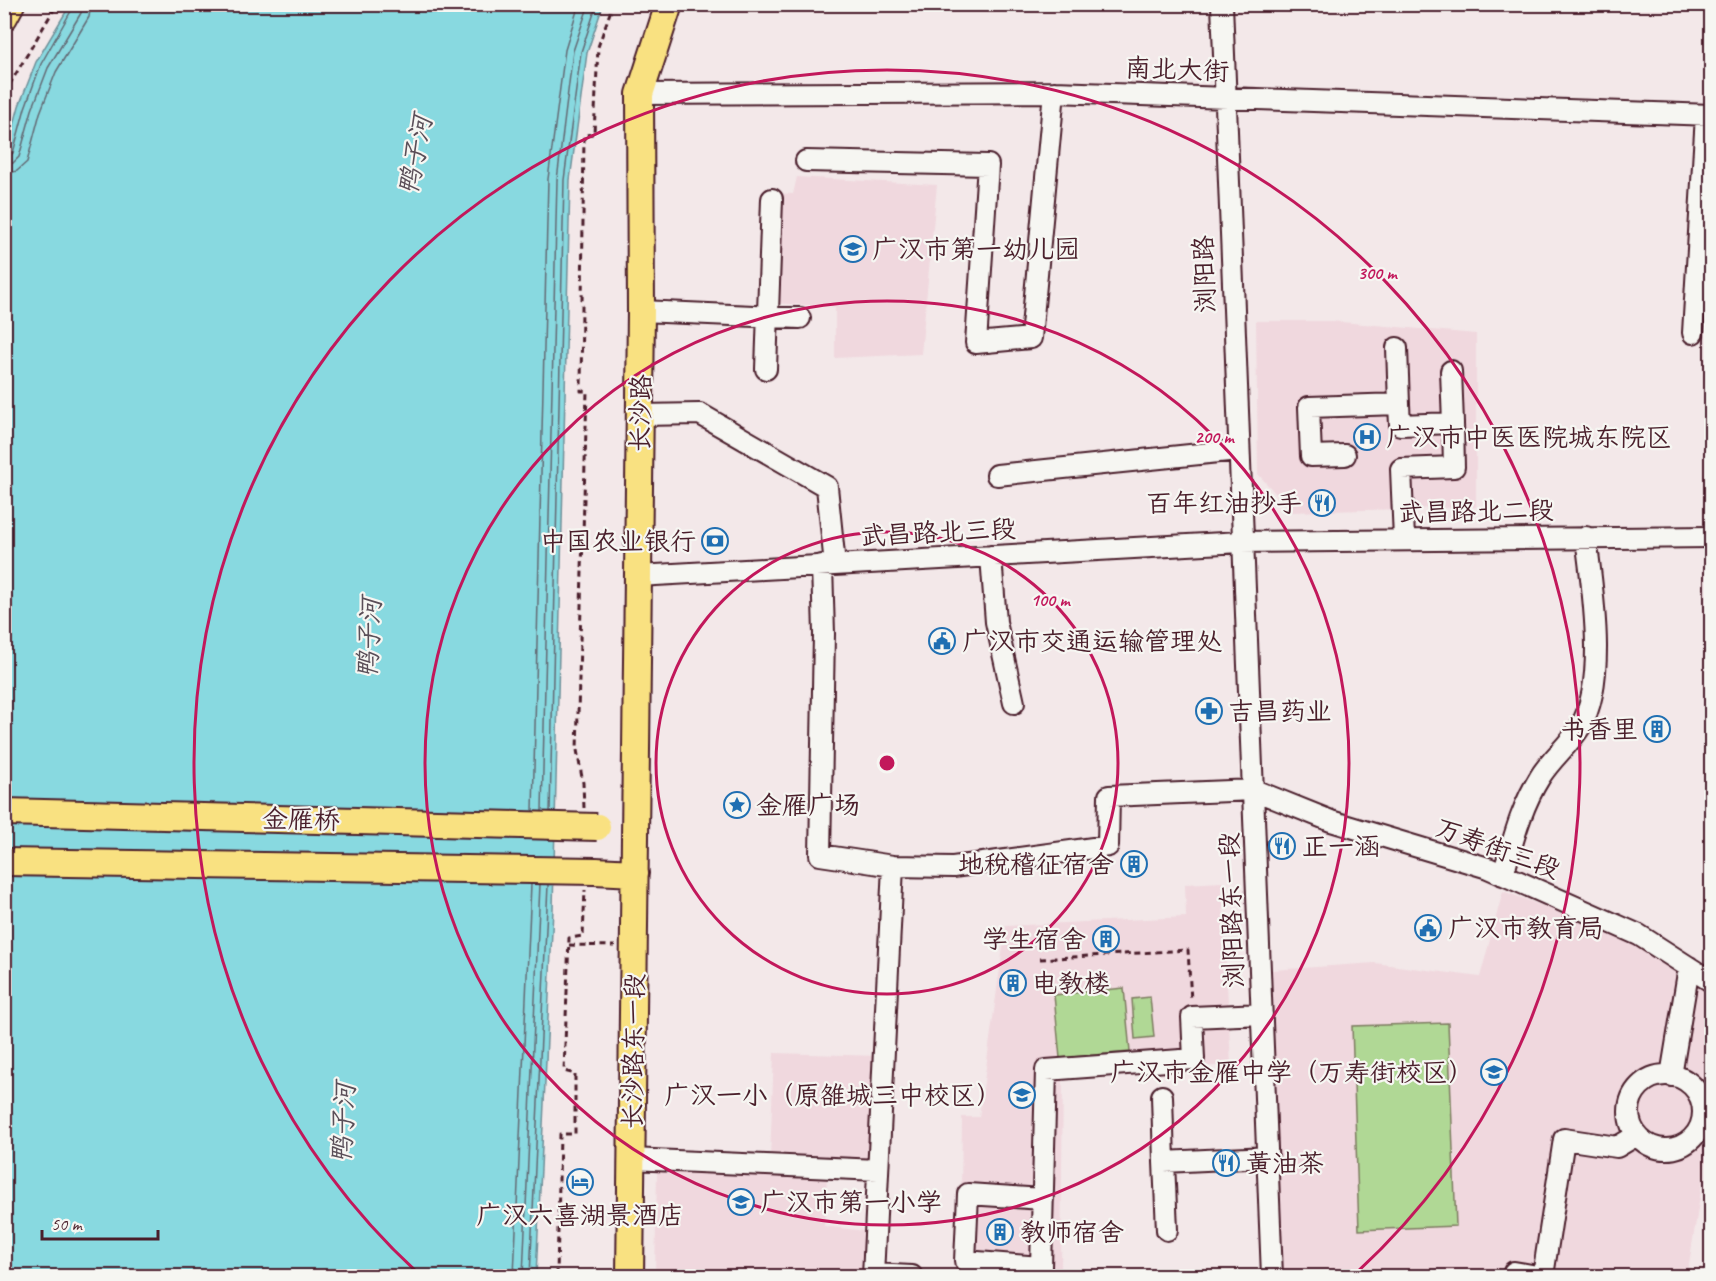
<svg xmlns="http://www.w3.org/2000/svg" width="1716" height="1281" viewBox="0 0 1716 1281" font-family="Caveat,'LXGW WenKai TC',sans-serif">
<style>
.built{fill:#f0d8de}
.green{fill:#b0d895;stroke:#7d7c60;stroke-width:1.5}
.water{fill:#88d9e0;stroke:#6f8f98;stroke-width:1.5}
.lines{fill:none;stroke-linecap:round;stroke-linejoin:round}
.shore{stroke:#636973;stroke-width:1.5}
.minor-casing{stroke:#4a1f2b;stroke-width:24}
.major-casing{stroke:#4a1f2b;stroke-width:30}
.path{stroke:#4a1f2b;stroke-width:3;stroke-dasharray:6 4.5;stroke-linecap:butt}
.minor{stroke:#f6f6f2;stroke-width:20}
.major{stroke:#f9e181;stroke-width:26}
.major-bridge-casing{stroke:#4a1f2b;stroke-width:30;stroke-linecap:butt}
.major-bridge{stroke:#f9e181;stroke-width:26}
.ring{fill:none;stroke:#c2185b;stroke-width:3}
.labels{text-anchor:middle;stroke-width:4.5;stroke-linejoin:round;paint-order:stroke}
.street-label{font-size:26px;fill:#4a1f2b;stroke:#f6f6f2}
.poi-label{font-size:26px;fill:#4a1f2b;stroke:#f6f6f2;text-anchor:start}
.water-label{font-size:27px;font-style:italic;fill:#5a4e58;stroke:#f6f6f2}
.centre{fill:#c2185b;stroke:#f6f6f2;stroke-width:3}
.ring-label{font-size:18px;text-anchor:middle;font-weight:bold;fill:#c2185b;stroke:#f6f6f2;stroke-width:4.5;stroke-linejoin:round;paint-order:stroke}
</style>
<rect width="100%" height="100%" fill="#f3e8e9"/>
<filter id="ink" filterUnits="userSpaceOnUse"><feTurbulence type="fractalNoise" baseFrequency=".0167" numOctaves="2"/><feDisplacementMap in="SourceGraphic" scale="12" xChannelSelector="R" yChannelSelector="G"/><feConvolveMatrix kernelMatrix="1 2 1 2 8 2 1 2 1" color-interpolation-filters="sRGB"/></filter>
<g filter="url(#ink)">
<path class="built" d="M797,177L937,185L921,354L835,358V307L772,303L776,193L793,194Z
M1256,321H1330L1476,334V507L1292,512L1258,474Z
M1222,882L1231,1065L1063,1074L1061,1272L960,1266L962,1117H979L1006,926L1186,917L1185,884Z
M1503,891L1617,934L1711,991V1154H1707L1687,1276H1283L1272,970L1375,963L1480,977Z
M774,1053L880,1056L874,1163L770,1159Z
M657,1171L827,1177L824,1226L865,1231L863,1276H655Z"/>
<path class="green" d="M1124,988L1130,1052L1060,1058L1054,995Z
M1150,997L1154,1037L1135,1039L1132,999Z
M1448,1023L1456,1226L1359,1230L1352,1026Z"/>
<path class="water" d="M70,5H603L587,53L570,180L553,909L536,1276H5L4,162L19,106L36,62Z"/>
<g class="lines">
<path class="shore" d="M4,157L13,153L25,108L41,64L75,4
M4,165L13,163L19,157L32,110L48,68L81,13L82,4
M4,174L17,171L27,162L40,113L56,72L89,17L91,4
M533,811L548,179L565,50L579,4
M542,811L557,180L573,51L589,4
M550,812L564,180L581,52L597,4
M514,1276L531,884
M523,1276L540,884
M530,1276L548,885"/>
<defs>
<path id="minor" d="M1222,4L1272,1276
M640,94L1054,92L1712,115
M806,161L988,165L976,343L1031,338L1054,92
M641,311L800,318
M1693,333L1706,115
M1397,348L1399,404
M766,369L772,199
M1451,371L1453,423
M640,415L700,414L827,487L835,565
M1345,455L1311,456L1309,407L1399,404L1400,425L1453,423L1454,467L1401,469L1404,539
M997,475L1238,450
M991,556L996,622L1014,703
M822,565L824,634L820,855L893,866L953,867L1108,846L1109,796L1254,790L1331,821L1488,868L1639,935L1712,982
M638,576L1241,542L1712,537
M1503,875C1513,841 1521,807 1540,777C1551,759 1569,745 1580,727C1608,681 1592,588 1586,537
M1629 1112a37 37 0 1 1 74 0a37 37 0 1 1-74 0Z
M1671,1076L1689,967
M1162,1096L1164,1162
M631,1159L878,1170
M1043,1199L968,1194L965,1261L1041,1267L1046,1070L1194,1059L1192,1017L1262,1014
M1167,1230L1164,1162L1268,1157
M873,1274L912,1276
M873,1276L893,866
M1515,1276L1514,1272L1537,1276
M1543,1276L1564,1139L1617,1147L1637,1135"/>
<path id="major" d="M4,17L11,4
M595,871L635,873
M630,1276L641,311L640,94L669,4"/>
</defs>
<use href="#minor" class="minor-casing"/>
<use href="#major" class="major-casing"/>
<path class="path" d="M4,94L57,4
M584,808L583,783L577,750L587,391H581L584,135L594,134L598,47L613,4
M569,945L615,946
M1040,959L1188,950L1191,1001
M557,1276L560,1134H575V1074L564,1071L569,938L583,936L585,890"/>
<use href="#minor" class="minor"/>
<use href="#major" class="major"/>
<defs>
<path id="major-bridge" d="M4,812L597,827
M4,862L595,871"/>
</defs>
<use href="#major-bridge" class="major-bridge-casing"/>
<use href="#major-bridge" class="major-bridge"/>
</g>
</g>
<g class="ring">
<circle cx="887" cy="763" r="231"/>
<circle cx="887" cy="763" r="462"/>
<path d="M419 1274A693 693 0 1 1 1355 1274"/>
</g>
<defs>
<symbol id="school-ring" viewBox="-11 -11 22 22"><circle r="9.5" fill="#f6f6f2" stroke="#1f6fb2" stroke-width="1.5"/><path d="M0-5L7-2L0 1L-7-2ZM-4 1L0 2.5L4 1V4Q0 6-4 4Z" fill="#1f6fb2"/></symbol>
<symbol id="hospital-ring" viewBox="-11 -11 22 22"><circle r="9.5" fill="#f6f6f2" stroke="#1f6fb2" stroke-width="1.5"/><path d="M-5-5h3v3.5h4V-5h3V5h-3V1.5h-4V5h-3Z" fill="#1f6fb2"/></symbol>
<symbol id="restaurant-ring" viewBox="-11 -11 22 22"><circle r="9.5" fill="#f6f6f2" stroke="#1f6fb2" stroke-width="1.5"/><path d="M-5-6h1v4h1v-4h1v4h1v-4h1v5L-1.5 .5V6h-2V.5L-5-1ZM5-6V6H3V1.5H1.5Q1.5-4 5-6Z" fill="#1f6fb2"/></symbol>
<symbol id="bank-ring" viewBox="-11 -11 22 22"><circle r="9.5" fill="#f6f6f2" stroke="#1f6fb2" stroke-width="1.5"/><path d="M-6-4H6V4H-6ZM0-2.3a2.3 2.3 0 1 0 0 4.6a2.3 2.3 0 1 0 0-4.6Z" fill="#1f6fb2"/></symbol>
<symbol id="civic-ring" viewBox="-11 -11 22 22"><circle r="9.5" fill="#f6f6f2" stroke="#1f6fb2" stroke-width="1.5"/><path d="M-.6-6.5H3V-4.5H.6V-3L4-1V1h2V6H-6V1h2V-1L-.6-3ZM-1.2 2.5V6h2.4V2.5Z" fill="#1f6fb2"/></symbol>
<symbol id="pharmacy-ring" viewBox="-11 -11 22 22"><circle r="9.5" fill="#f6f6f2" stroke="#1f6fb2" stroke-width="1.5"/><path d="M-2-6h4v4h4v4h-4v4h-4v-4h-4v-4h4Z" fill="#1f6fb2"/></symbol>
<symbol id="building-ring" viewBox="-11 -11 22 22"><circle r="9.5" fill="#f6f6f2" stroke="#1f6fb2" stroke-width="1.5"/><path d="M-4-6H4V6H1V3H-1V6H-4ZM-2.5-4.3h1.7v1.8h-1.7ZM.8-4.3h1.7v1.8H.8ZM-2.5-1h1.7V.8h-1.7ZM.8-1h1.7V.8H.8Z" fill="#1f6fb2"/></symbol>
<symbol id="sight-ring" viewBox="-11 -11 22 22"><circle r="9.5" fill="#f6f6f2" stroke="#1f6fb2" stroke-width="1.5"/><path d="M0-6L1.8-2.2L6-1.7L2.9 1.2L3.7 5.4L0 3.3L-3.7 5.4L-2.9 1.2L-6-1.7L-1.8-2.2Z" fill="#1f6fb2"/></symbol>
<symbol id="hotel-ring" viewBox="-11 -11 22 22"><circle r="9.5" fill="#f6f6f2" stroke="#1f6fb2" stroke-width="1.5"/><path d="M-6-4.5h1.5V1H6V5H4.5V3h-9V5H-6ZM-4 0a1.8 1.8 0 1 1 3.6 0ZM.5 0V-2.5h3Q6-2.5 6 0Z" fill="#1f6fb2"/></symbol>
</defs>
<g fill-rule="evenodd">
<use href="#school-ring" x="838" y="234" width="30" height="30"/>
<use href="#hospital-ring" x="1352" y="422" width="30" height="30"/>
<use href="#restaurant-ring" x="1307" y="488" width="30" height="30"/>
<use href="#bank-ring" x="700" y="526" width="30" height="30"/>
<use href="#civic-ring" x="927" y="626" width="30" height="30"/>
<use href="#pharmacy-ring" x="1194" y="696" width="30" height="30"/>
<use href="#building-ring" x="1642" y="714" width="30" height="30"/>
<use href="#sight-ring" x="722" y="790" width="30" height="30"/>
<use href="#restaurant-ring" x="1267" y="831" width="30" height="30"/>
<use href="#building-ring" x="1119" y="849" width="30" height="30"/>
<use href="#civic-ring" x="1413" y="913" width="30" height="30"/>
<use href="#building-ring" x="1091" y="924" width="30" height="30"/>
<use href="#building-ring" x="998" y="968" width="30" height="30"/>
<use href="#school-ring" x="1479" y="1057" width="30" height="30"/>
<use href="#school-ring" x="1007" y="1080" width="30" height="30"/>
<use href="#restaurant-ring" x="1211" y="1148" width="30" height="30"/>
<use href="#hotel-ring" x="565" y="1167" width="30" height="30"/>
<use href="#school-ring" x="726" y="1187" width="30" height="30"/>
<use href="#building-ring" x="985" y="1217" width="30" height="30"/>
</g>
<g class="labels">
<g class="street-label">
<text transform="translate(1177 69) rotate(2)" y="9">南北大街</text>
<text transform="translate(1204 274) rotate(-92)" y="9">浏阳路</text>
<text transform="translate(640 413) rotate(-89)" y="9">长沙路</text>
<text transform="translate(1476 511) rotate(-1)" y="9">武昌路北二段</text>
<text transform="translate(938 532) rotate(-3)" y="9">武昌路北三段</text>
<text transform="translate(301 819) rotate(1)" y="9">金雁桥</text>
<text transform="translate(1498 848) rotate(20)" y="9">万寿街三段</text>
<text transform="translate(1231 910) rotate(-92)" y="9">浏阳路东一段</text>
<text transform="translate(633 1051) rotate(-89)" y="9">长沙路东一段</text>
</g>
<g class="poi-label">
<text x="872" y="258">广汉市第一幼儿园</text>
<text x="1386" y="446">广汉市中医医院城东院区</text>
<text x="1302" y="512" text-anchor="end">百年红油抄手</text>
<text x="696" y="550" text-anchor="end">中国农业银行</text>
<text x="962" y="650">广汉市交通运输管理处</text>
<text x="1228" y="720">吉昌药业</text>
<text x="1638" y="738" text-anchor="end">书香里</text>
<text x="756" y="814">金雁广场</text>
<text x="1302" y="855">正一涵</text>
<text x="1114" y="873" text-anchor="end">地税稽征宿舍</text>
<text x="1448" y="937">广汉市教育局</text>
<text x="1086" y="948" text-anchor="end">学生宿舍</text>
<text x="1032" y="992">电教楼</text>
<text x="1474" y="1081" text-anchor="end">广汉市金雁中学（万寿街校区）</text>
<text x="1002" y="1104" text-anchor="end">广汉一小（原雒城三中校区）</text>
<text x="1246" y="1172">黄油茶</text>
<text x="760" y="1211">广汉市第一小学</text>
<text x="580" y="1224" text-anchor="middle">广汉六喜湖景酒店</text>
<text x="1020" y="1241">教师宿舍</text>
</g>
<g class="water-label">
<text transform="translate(415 155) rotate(-79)" y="9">鸭子河</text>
<text transform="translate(369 638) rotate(-87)" y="9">鸭子河</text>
<text transform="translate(343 1123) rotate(-87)" y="9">鸭子河</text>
</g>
</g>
<circle cx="887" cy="763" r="9" class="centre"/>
<g class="ring-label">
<text x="1377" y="279">300 m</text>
<text x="1214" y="443">200 m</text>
<text x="1050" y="606">100 m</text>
</g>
<rect width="1716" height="1281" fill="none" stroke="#f6f6f2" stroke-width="24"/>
<rect x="12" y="12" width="1692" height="1257" fill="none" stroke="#4a1f2b" stroke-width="2" filter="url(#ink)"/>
<path d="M42 1230v9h116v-9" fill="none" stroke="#4a1f2b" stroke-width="3"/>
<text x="51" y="1230" font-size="18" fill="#4a1f2b" stroke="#f6f6f2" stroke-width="4.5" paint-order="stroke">50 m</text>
</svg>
